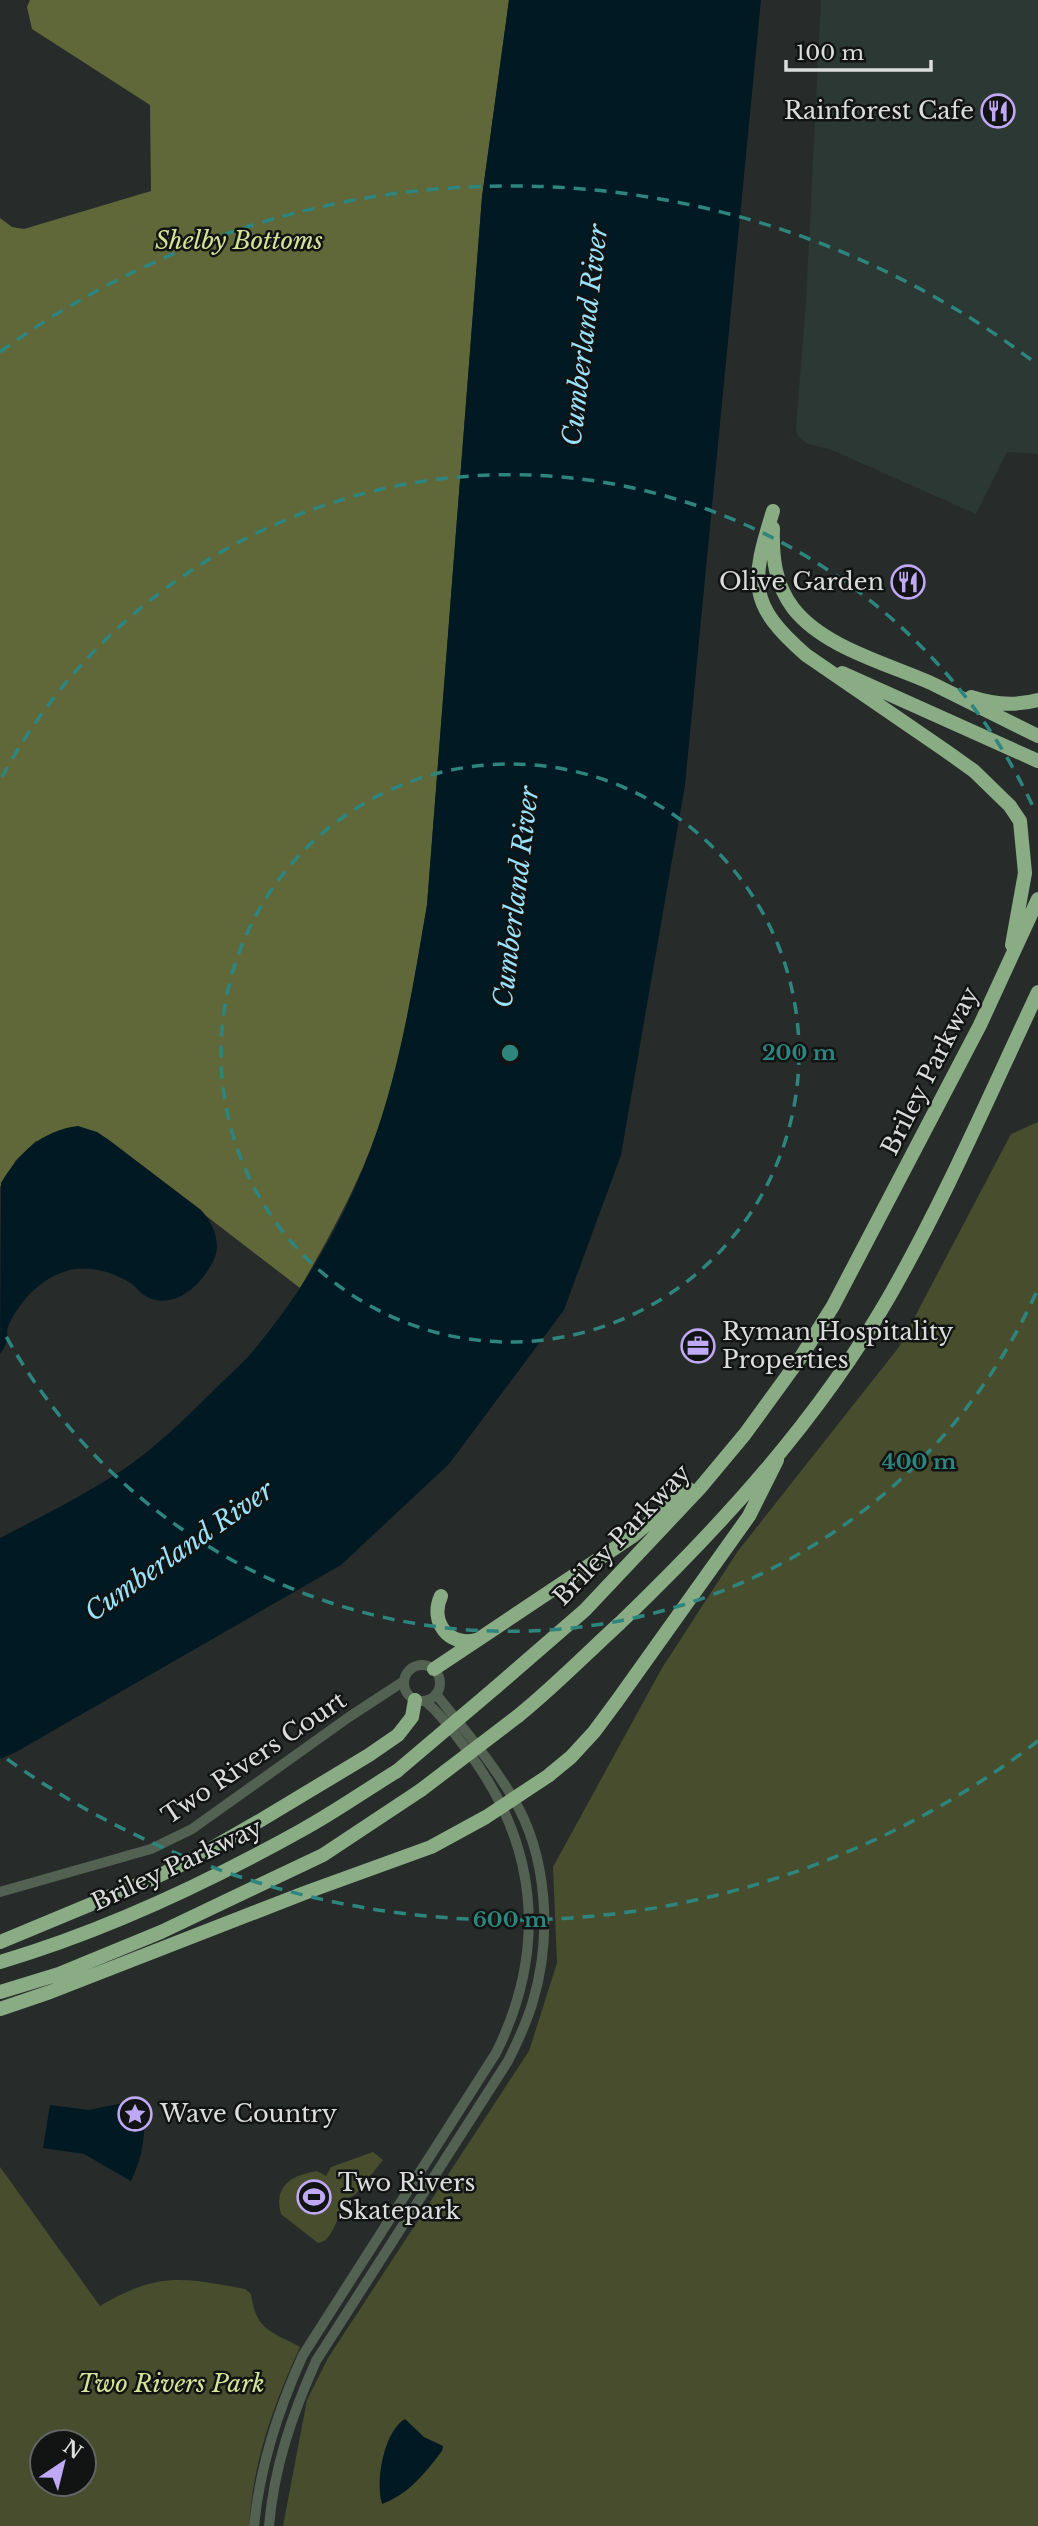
<svg xmlns="http://www.w3.org/2000/svg" width="1038" height="2526" viewBox="0 0 1038 2526" font-family="'Libre Baskerville',serif">
<style>
.built{fill:#2c3833}
.green{fill:#484e2d;fill-rule:evenodd}
.forest{fill:#60683a}
.water{fill:#001922}
.lines{fill:none;stroke-linecap:round;stroke-linejoin:round}
.minor{stroke:#536152;stroke-width:10}
.highway{stroke:#89ac85;stroke-width:14}
.highway-bridge{stroke:#89ac85;stroke-width:14}
.ring{fill:none;stroke:#2d857e;stroke-width:3.5;stroke-dasharray:12 9}
.labels{text-anchor:middle;stroke-width:5;stroke-linejoin:round;paint-order:stroke}
.poi-label{font-size:24px;fill:#dadddc;stroke:#121413;text-anchor:start}
.park-label{font-size:24px;font-style:italic;fill:#d5e298;stroke:#121413}
.street-label{font-size:24px;fill:#dadddc;stroke:#121413}
.water-label{font-size:26px;font-style:italic;fill:#9ae1f9;stroke:#121413}
.centre{fill:#2d857e;stroke:#121413;stroke-width:3.5}
.ring-label{font-size:21px;text-anchor:middle;font-weight:bold;fill:#2d857e;stroke:#121413;stroke-width:5;stroke-linejoin:round;paint-order:stroke}
</style>
<rect width="100%" height="100%" fill="#272c2a"/>
<path class="built" d="M821,0H1038V454L1007,452L976,514L832,450L806,443L798,436L796,428L806,301Z"/>
<path class="green" d="M1038,1122V2526H283L307,2400L328,2358L529,2051L557,1963L553,1867L662,1668L738,1551L899,1347L1011,1134Z
M373,2152L383,2160L356,2194C336,2203 338,2240 318,2243L281,2214C273,2185 293,2175 317,2171L326,2176L331,2167Z
M0,2167L100,2306C158,2272 181,2277 245,2289L251,2294C256,2331 271,2331 300,2347C273,2406 253,2461 249,2526H0ZM42,2442H84V2484H42Z"/>
<path class="forest" d="M30,0H509L482,197L427,905C413,987 401,1072 370,1150C351,1198 326,1243 300,1288L97,1132L36,1141L16,1160L0,1187V218L12,227L24,229L151,191L150,105L32,29L27,7Z"/>
<path class="water" d="M509,0H761L685,785L621,1155L564,1310L449,1464L341,1565L16,1752L0,1759V1538C41,1517 82,1496 121,1471C155,1448 184,1420 213,1391C227,1377 242,1364 254,1350C304,1290 344,1221 371,1148C400,1070 413,986 427,905L482,197Z
M78,1126L97,1132L109,1140L201,1210C211,1221 217,1233 217,1248C216,1260 207,1272 200,1281C186,1297 163,1308 144,1295C139,1292 136,1287 132,1284C112,1271 84,1263 61,1273C37,1282 20,1302 9,1324C6,1330 8,1334 7,1340C6,1345 3,1350 0,1354L1,1183C20,1152 41,1131 78,1126Z
M142,2099C147,2128 144,2154 131,2181L84,2154L43,2148L50,2105L89,2110Z
M405,2419L424,2437L443,2446L442,2451C425,2473 409,2494 382,2504C375,2481 384,2431 405,2419Z"/>
<g class="lines">
<path class="minor" d="M404 1683a18 18 0 1 1 36 0a18 18 0 1 1-36 0Z
M0,1892L151,1849L192,1829L349,1717L404,1681
M254,2526C260,2465 278,2410 303,2355L496,2053C548,1948 538,1844 467,1750C454,1733 442,1715 425,1701
M269,2526C274,2467 292,2415 316,2361L508,2061C518,2041 527,2022 533,2001C552,1937 548,1856 513,1798C491,1761 463,1728 436,1694"/>
<path class="highway" d="M773,511C751,582 747,604 806,655L946,751L974,771L1010,806L1020,821L1025,873L1012,945
M773,528C772,557 775,584 793,608C824,648 889,664 933,684C968,701 1003,719 1038,736
M842,673L1038,761
M971,697C992,704 1016,706 1038,700
M441,1596C429,1622 449,1647 476,1640
M434,1669L633,1536L689,1489
M495,1688L585,1610L700,1488L745,1434L801,1357L833,1306L980,1025L1038,899
M518,1716C554,1687 586,1654 620,1623C722,1525 818,1420 889,1297C945,1199 990,1094 1038,992
M0,1942L154,1878L193,1859L261,1820L369,1755L398,1735L412,1717L415,1700
M0,1962C105,1931 207,1883 302,1830C335,1812 366,1790 397,1771
M0,1992L59,1974L161,1932L323,1855L421,1790
M0,2009L50,1992L307,1892L431,1847L486,1817L548,1776L571,1757L594,1732L617,1701L749,1516L777,1460"/>
<path class="highway-bridge" d="M397,1771L495,1688
M421,1790L518,1716"/>
</g>
<g class="ring">
<circle cx="510" cy="1053" r="289"/>
<path d="M1036 1293A578 578 0 0 1 2 1329M2 777A578 578 0 0 1 1036 813"/>
<path d="M1038 1741A867 867 0 0 1 0 1754M0 352A867 867 0 0 1 1038 365"/>
</g>
<defs>
<symbol id="restaurant-ring" viewBox="-11 -11 22 22"><circle r="9.5" fill="#121413" stroke="#bfa8f4" stroke-width="1.5"/><path d="M-5-6h1v4h1v-4h1v4h1v-4h1v5L-1.5 .5V6h-2V.5L-5-1ZM5-6V6H3V1.5H1.5Q1.5-4 5-6Z" fill="#bfa8f4"/></symbol>
<symbol id="office-ring" viewBox="-11 -11 22 22"><circle r="9.5" fill="#121413" stroke="#bfa8f4" stroke-width="1.5"/><path d="M-6-3h4V-5.5h4V-3h4V5H-6ZM-1-4.5V-3h2v-1.5ZM-6 0V1H6V0Z" fill="#bfa8f4"/></symbol>
<symbol id="sight-ring" viewBox="-11 -11 22 22"><circle r="9.5" fill="#121413" stroke="#bfa8f4" stroke-width="1.5"/><path d="M0-6L1.8-2.2L6-1.7L2.9 1.2L3.7 5.4L0 3.3L-3.7 5.4L-2.9 1.2L-6-1.7L-1.8-2.2Z" fill="#bfa8f4"/></symbol>
<symbol id="stadium-ring" viewBox="-11 -11 22 22"><circle r="9.5" fill="#121413" stroke="#bfa8f4" stroke-width="1.5"/><path d="M0-5a6.5 5 0 1 0 0 10a6.5 5 0 1 0 0-10ZM-3.5-1.8h7v3.6h-7Z" fill="#bfa8f4"/></symbol>
</defs>
<g fill-rule="evenodd">
<use href="#restaurant-ring" x="979" y="92" width="38" height="38"/>
<use href="#restaurant-ring" x="889" y="563" width="38" height="38"/>
<use href="#office-ring" x="679" y="1327" width="38" height="38"/>
<use href="#sight-ring" x="116" y="2095" width="38" height="38"/>
<use href="#stadium-ring" x="295" y="2178" width="38" height="38"/>
</g>
<g class="labels">
<g class="poi-label">
<text x="974" y="119" text-anchor="end">Rainforest Cafe</text>
<text x="884" y="590" text-anchor="end">Olive Garden</text>
<text x="722" y="1340">Ryman Hospitality<tspan x="722" dy="28">Properties</tspan></text>
<text x="160" y="2122">Wave Country</text>
<text x="338" y="2191">Two Rivers<tspan x="338" dy="28">Skatepark</tspan></text>
</g>
<g class="park-label">
<text x="239" y="249">Shelby Bottoms</text>
<text x="171" y="2392">Two Rivers Park</text>
</g>
<g class="street-label">
<text transform="translate(930 1071) rotate(-63)" y="8">Briley Parkway</text>
<text transform="translate(622 1535) rotate(-46)" y="8">Briley Parkway</text>
<text transform="translate(254 1758) rotate(-34)" y="8">Two Rivers Court</text>
<text transform="translate(177 1865) rotate(-25)" y="8">Briley Parkway</text>
</g>
<g class="water-label">
<text transform="translate(585 335) rotate(-83)" y="9">Cumberland River</text>
<text transform="translate(516 897) rotate(-83)" y="9">Cumberland River</text>
<text transform="translate(179 1551) rotate(-35)" y="9">Cumberland River</text>
</g>
</g>
<circle cx="510" cy="1053" r="10" class="centre"/>
<g class="ring-label">
<text x="799" y="1060">200 m</text>
<text x="919" y="1469">400 m</text>
<text x="510" y="1927">600 m</text>
</g>
<g transform="translate(63 2463) rotate(35)"><circle r="33" fill="#121413" stroke="#626463" stroke-width="2"/>
<path d="M0-5L12 26L0 18L-12 26Z" fill="#bfa8f4"/>
<text y="-10" font-size="19" font-weight="bold" text-anchor="middle" fill="#dadddc">N</text>
</g>
<path d="M786 60v10h145v-10" fill="none" stroke="#dadddc" stroke-width="3.5"/>
<text x="796" y="60" font-size="21" fill="#dadddc" stroke="#121413" stroke-width="5" paint-order="stroke">100 m</text>
</svg>
